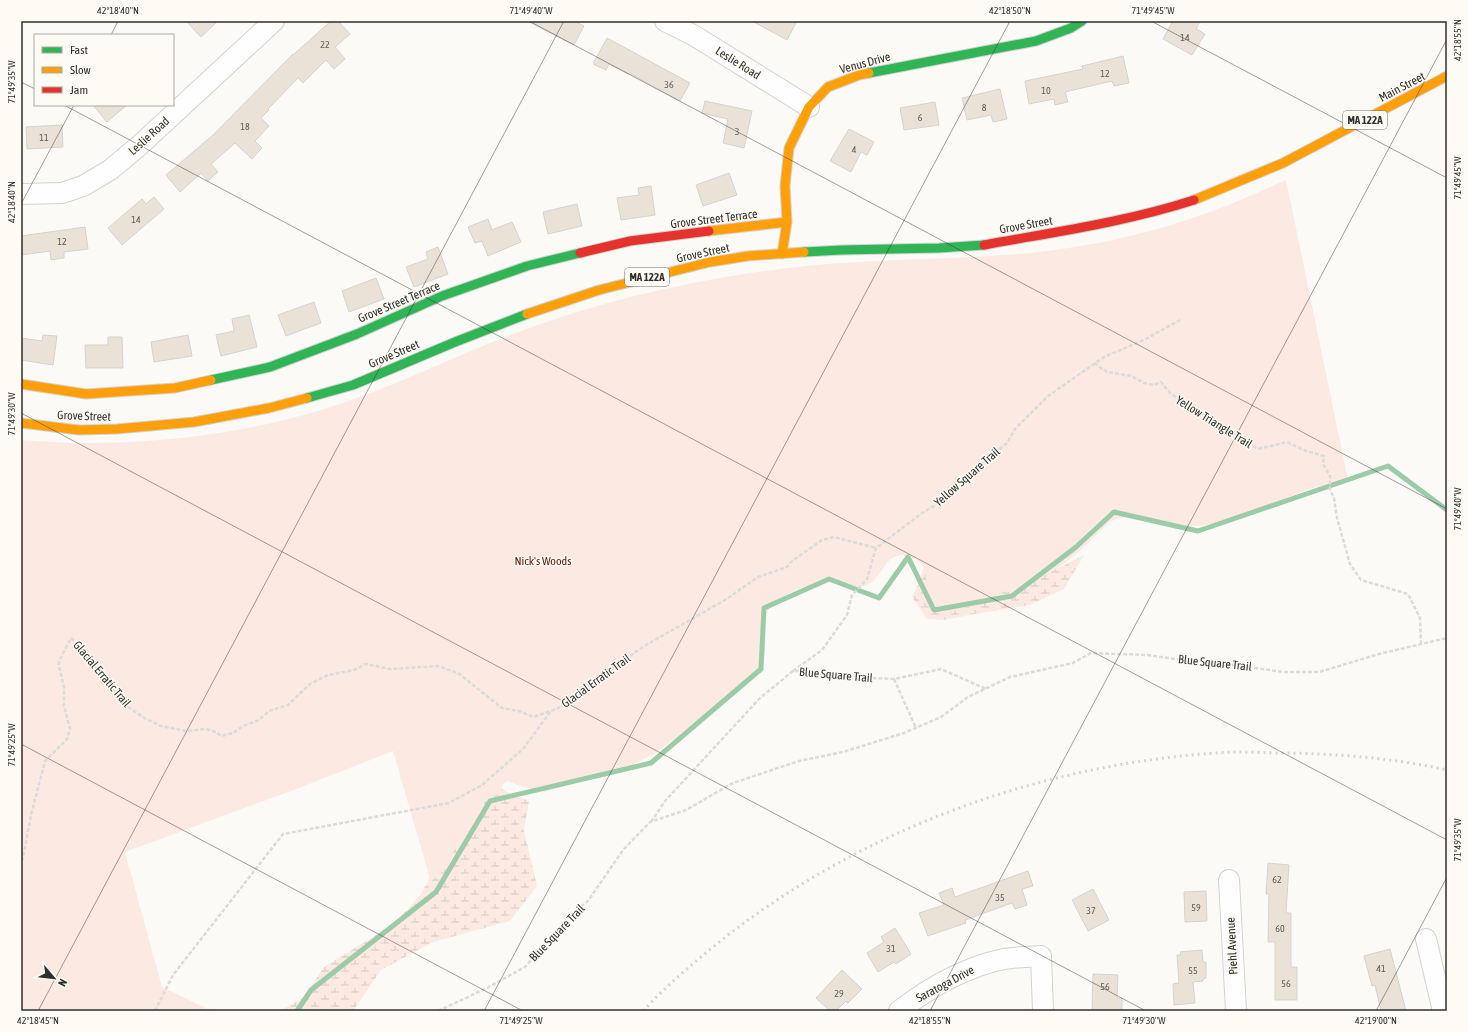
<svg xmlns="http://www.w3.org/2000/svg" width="1468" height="1032" viewBox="0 0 1468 1032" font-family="'Asap Condensed',sans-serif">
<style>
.wetland{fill:url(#wetland-marsh)}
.park{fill:#fce9e2}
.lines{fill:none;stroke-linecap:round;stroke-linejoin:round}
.stream{stroke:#9ccba8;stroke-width:5}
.building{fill:#eae2d7;stroke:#d4d3d0}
.street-casing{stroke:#d3d2d0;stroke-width:22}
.fast-casing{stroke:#d3d2d0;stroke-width:11}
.slow-casing{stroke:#d3d2d0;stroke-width:11}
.jam-casing{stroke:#d3d2d0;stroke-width:11}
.path{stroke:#dbdbda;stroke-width:2.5;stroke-dasharray:4 2;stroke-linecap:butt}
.street{stroke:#fefefe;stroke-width:20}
.fast{stroke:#30b455;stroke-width:9}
.slow{stroke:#ff9f0a;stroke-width:9}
.jam{stroke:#e5322d;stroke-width:9}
.rail{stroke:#d3d3d2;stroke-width:3;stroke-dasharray:2 4;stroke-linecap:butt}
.ticks{fill:none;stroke:#2f2f2c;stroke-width:1;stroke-opacity:0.45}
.labels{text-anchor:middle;stroke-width:3;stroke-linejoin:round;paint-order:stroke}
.number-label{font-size:10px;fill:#5e5c57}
.shield{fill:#fdfbf4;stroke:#6d6c68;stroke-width:1}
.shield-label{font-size:11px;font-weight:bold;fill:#2f2f2c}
.street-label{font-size:12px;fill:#2f2f2c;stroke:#fdfbf4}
.park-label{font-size:12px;fill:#5d1a03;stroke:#fdfbf4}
.neatline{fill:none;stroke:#2f2f2c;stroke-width:1.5}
.ticks-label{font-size:10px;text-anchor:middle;fill:#2f2f2c}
</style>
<defs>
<pattern id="wetland-marsh" width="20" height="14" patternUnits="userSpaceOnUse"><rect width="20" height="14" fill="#fce9e2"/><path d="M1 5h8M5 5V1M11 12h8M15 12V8" fill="none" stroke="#d8c8c2"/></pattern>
</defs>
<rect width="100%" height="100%" fill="#fbfaf6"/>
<path class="wetland" d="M1084,555L1064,589L1030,605L974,614L945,620L927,619L912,597L919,583L924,566L1039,574L1061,567Z
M500,788L515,796L529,801L524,830L537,886L510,921L433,942L381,970L353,1011H280L303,998L324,967L394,924L421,894L438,862L479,807Z"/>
<path class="park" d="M1286,180L1348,480C1341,481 1336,483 1330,485C1328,486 1325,485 1323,486C1313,487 1303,491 1294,495C1269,504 1242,519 1216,523C1201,526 1183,528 1168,526C1150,525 1134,513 1116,519C1106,523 1101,531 1093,538C1086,545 1079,552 1071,558C1047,577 1021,585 993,596C980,600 965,610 951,611C946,612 941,609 937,607C918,595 936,565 911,557C883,547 884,581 864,586C856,588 850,584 842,583C821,580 796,588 778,600C766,608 762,622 763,636C763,640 765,644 765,647C766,660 758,672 749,680L656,753L626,768L545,792L520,786L508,781L504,783L498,794L484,802L481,815L473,827L464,835L445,866L431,882L393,751L299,788L125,852L162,987L212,1011H21V440C41,441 60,443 80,443C156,443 233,435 307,414C370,397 429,368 490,343C552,318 618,298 684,285C742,273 800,265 859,262C931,258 1003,259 1075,247C1126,239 1177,225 1226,206C1246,198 1266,189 1286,180Z"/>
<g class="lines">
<path class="stream" d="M297,1011L311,990L436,892L490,801L651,763L761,669L764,608L829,579L879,598L908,557L934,610L1012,596L1076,547L1114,512L1198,531L1388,466L1447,510"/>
</g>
<path class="building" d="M186,21H218L201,37Z
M331,21H338L350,34L335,47L345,59L334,69L326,60L303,83L298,78L268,109L269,110L261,118L269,126L255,141L262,148L252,159L235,143L211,164L218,172L208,181L201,173L180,192L166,175L213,135L293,54V55Z
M527,21H574L584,26L574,45Z
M752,21H797L787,40Z
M1173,21H1200L1196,29L1205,34L1192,55L1163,39Z
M607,38L690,83L680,101L629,73L628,74L609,64L606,70L593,64Z
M1123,56L1129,83L1114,86L1112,81L1065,92L1068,102L1055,105L1054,99L1029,104L1025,81L1083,69L1082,66Z
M1000,89L1007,119L993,122L991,115L967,120L962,98Z
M705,101L752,111L744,148L723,143L728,119L702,113Z
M935,102L939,125L904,130L900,108Z
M93,105H127L107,122Z
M62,125L63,147L27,149L26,127Z
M849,129L874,142L867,155L861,152L851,172L830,161Z
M729,173L737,195L703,206L696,185Z
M651,186L655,215L621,220L617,198L639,195L638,188Z
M154,197L164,209L122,245L108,228L142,199L146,204Z
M577,204L582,226L548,234L543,212Z
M488,219L492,230L512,222L521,242L488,256L482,241L475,243L468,227Z
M85,227L88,249L64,252V258L51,260L50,251L21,255V236Z
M438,247L448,274L414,287L406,267L428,259L426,252Z
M376,278L384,299L349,312L342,291Z
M314,302L321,323L286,336L278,315Z
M249,315L257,347L221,356L216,335L234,331L232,319Z
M43,335L57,336L53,365L21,360V338L42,341Z
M188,335L192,356L154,362L151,342Z
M108,337H122L123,368H86L85,345H108Z
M1268,863L1289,865L1286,913H1291V967H1297V1000H1275V942H1268L1269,894H1266Z
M1028,871L1033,886L1022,889L1027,905L1015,909L1012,903L965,920L966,923L928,936L919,913L944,905L939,893L952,888L955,897Z
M1093,889L1109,920L1088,931L1072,900Z
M1206,891L1207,921L1185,922L1184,892Z
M895,928L911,954L896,964L894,962L878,972L867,953L884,942L881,937Z
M1390,949L1406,1011H1381L1375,985L1372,986L1364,956Z
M1202,950L1203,962H1206V978L1203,979V981L1193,982L1195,1003L1174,1005L1173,984L1179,983L1177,955H1181L1180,952Z
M842,970L862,989L848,1003L846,1001L836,1011H830L816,998Z
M1093,974L1118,975L1117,998H1122V1011H1092Z"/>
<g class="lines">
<defs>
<path id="street" d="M665,21L693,35L809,107
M21,194L62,193L83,186L110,170L140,145L274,21
M1229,880L1236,1011
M1426,939L1443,1011
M899,1011C930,987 965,967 1004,959C1015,957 1028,957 1041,956L1043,1011"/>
<path id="fast" d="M869,73L1036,41L1071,28L1082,21
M804,252L841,250L939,248L984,245
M211,380L270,367L357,334L442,296L527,266L580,253
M307,398L353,385L455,342L527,314"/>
<path id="slow" d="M1194,200L1283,163L1447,76
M709,231L787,222
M782,254L787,222L785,186L789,148L809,107L828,87L859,75L869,73
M527,314L599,290L710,262L748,256L804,252
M21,384L86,394L175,388L211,380
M21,423L79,430L117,429L194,422L269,408L307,398"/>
<path id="jam" d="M984,245C1055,232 1126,222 1194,200
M580,253L630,241L709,231"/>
</defs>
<use href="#street" class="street-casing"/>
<use href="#fast" class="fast-casing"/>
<use href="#slow" class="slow-casing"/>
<use href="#jam" class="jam-casing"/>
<path class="path" d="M1094,363L1107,372L1131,376L1144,383L1154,385L1161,382L1169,392L1190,408L1206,415L1220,427L1234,433L1258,449L1287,442L1306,451L1324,456L1323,464L1330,476V490L1334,498L1337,518L1350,564L1361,580L1408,594L1420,618L1421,644
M793,671L822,650L847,615L852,595L867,579L876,548L922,513L936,505L959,482L1007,443L1015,429L1048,396L1104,357L1144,340L1180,320
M894,679L916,728
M651,822L665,801L760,698L793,671H809L832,676L894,679L941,669L986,689
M21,861L23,858L31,815L45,761L67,739L70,729L64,706V687L59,666V661L71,638L77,643L89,661L108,681L125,705L146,719L161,726L186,731L206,729L216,732L221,736L233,733L243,726L259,720L269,711L288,705L310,684L328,675L354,670L366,664L390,669L438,666L458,673L502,708L519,711L533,717L557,709L641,648L725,600L758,577L787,567L792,561L822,540L834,537L876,548
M155,1011L173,975L283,834L449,803L482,785L523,749L551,711
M438,1011L485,989L525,967L570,916L588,901L623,850L650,822L686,810L733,783L799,761L843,752L904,733L941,717L968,697L1010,677L1073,663L1091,653L1148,655L1181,660L1221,663L1283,672H1319L1379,654L1447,638"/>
<use href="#street" class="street"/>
<use href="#fast" class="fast"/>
<use href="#slow" class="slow"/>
<use href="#jam" class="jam"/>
<path class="rail" d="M643,1011C669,983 698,959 728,935C872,824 1052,761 1233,752C1250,752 1268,753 1286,753C1340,754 1394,758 1447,770"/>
</g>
<path class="ticks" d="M529,21L1447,509M1151,21L1447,178M111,35L118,21M21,82L35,89M64,105L1447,840M21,204L74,105M21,413L1146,1011M21,744L523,1011M38,1011L564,21M484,1011L1010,21M930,1011L1447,39M1376,1011L1447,877"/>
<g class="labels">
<g class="number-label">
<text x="1185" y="41">14</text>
<text x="325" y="48">22</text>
<text x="1105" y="77">12</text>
<text x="669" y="88">36</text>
<text x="1046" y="94">10</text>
<text x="984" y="111">8</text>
<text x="920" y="121">6</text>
<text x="245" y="130">18</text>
<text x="737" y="135">3</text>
<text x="44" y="141">11</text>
<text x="854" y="153">4</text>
<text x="136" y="223">14</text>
<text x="62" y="245">12</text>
<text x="1277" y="883">62</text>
<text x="1000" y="901">35</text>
<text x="1196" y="911">59</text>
<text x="1091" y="914">37</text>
<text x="1280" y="932">60</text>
<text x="891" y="952">31</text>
<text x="1381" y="972">41</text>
<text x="1193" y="974">55</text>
<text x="1286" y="987">56</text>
<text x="1105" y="990">56</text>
<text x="839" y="997">29</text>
</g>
<g class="shield">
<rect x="1343" y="111" width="44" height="18" rx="3"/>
<rect x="625" y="268" width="44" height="18" rx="3"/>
</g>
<g class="shield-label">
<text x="1365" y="124">MA 122A</text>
<text x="647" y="281">MA 122A</text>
</g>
<g class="street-label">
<text transform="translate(738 63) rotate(32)" y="4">Leslie Road</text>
<text transform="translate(865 63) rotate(-15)" y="4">Venus Drive</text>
<text transform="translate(1402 87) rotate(-28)" y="4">Main Street</text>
<text transform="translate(149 136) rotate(-42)" y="4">Leslie Road</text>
<text transform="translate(714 219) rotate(-7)" y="4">Grove Street Terrace</text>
<text transform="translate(1026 225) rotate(-10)" y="4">Grove Street</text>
<text transform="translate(703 253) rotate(-12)" y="4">Grove Street</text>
<text transform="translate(399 302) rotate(-23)" y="4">Grove Street Terrace</text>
<text transform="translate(394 354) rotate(-23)" y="4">Grove Street</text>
<text transform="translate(84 416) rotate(2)" y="4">Grove Street</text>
<text transform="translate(1214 422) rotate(32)" y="4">Yellow Triangle Trail</text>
<text transform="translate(967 477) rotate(-41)" y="4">Yellow Square Trail</text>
<text transform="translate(1215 663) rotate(6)" y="4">Blue Square Trail</text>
<text transform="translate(102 674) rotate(50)" y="4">Glacial Erratic Trail</text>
<text transform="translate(836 675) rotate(5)" y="4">Blue Square Trail</text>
<text transform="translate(596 681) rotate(-36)" y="4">Glacial Erratic Trail</text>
<text transform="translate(557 933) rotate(-46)" y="4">Blue Square Trail</text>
<text transform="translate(1232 946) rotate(-93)" y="4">Piehl Avenue</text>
<text transform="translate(945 984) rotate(-28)" y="4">Saratoga Drive</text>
</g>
<g class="park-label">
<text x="543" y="565">Nick's Woods</text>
</g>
</g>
<rect width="1468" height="1032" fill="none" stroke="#fdfbf4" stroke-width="44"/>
<rect x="34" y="34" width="140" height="72" fill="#fdfbf4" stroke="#aba9a4"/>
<rect x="42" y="47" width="20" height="6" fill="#30b455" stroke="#aba9a4"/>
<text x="70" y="54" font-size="12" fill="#2f2f2c">Fast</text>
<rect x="42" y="67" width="20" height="6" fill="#ff9f0a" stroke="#aba9a4"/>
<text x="70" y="74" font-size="12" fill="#2f2f2c">Slow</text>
<rect x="42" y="87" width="20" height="6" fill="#e5322d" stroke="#aba9a4"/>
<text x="70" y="94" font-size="12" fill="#2f2f2c">Jam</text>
<g transform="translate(54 978) rotate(118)" stroke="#fdfbf4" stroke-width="3" paint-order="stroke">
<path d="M0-3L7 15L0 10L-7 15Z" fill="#2f2f2c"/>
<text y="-6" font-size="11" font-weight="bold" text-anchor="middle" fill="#2f2f2c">N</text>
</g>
<rect x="22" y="22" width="1424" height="988" class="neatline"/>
<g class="ticks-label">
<text x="118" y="14">42°18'40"N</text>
<text x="531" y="14">71°49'40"W</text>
<text x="1010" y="14">42°18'50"N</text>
<text x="1153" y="14">71°49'45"W</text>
<text transform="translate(1457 40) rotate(-90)" y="4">42°18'55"N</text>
<text transform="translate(11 82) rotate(-90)" y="4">71°49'35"W</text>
<text transform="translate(1457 178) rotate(-90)" y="4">71°49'45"W</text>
<text transform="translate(11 202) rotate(-90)" y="4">42°18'40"N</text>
<text transform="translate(11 414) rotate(-90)" y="4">71°49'30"W</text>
<text transform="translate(1457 509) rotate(-90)" y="4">71°49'40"W</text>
<text transform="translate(11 745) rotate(-90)" y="4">71°49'25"W</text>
<text transform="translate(1457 840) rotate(-90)" y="4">71°49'35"W</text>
<text x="38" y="1024">42°18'45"N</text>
<text x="521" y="1024">71°49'25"W</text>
<text x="930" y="1024">42°18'55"N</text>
<text x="1144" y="1024">71°49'30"W</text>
<text x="1376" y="1024">42°19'00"N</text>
</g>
</svg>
